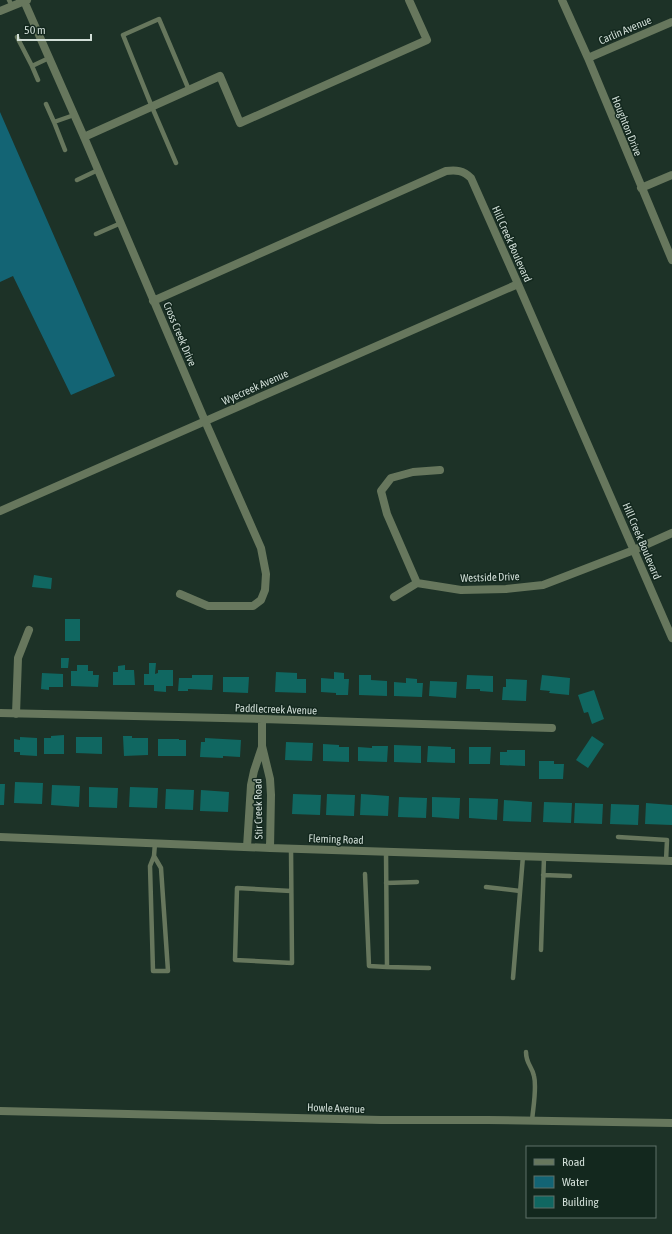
<svg xmlns="http://www.w3.org/2000/svg" width="672" height="1234" viewBox="0 0 672 1234" font-family="'Asap Condensed',sans-serif">
<style>
.water{fill:#136474}
.building{fill:#106761}
.lines{fill:none;stroke-linecap:round;stroke-linejoin:round}
.service{stroke:#67775d;stroke-width:4.5}
.minor{stroke:#67775d;stroke-width:8}
.labels{text-anchor:middle;stroke-width:3;stroke-linejoin:round;paint-order:stroke}
.street-label{font-size:11px;fill:#d1ded7;stroke:#13281e}
</style>
<rect width="100%" height="100%" fill="#1d3227"/>
<path class="water" d="M0,112L115,376L71,395L13,276L0,282Z"/>
<path class="building" d="M34,575L52,578L51,589L32,587Z
M65,619H80V641H65Z
M61,658H69L68,668H61Z
M149,663H156L155,674L158,673V670H173V686H166V692L154,691V685H144V674H149Z
M77,665H88V671H93V675H99L98,687L71,686V671H77Z
M125,665V670H134L135,685H113V672H118V666Z
M276,672L297,673V679H306V693L275,692Z
M334,672L344,673V679H349L348,695H336V693L321,692V678L334,679Z
M42,673L63,674V687H49V690L41,689Z
M192,675H213L212,690L188,689V691H178L179,678H192Z
M359,675H371V680L387,681V696L359,695Z
M467,675L493,676V692L480,691V689H466Z
M542,675L570,678L569,695L549,693L550,691L540,690Z
M223,677H249L248,693L223,692Z
M406,678L417,679V683H423L422,697L394,696V682L406,683Z
M506,679L527,680L526,701L502,700L503,687H506Z
M430,681L457,682L456,698L429,696Z
M594,690L604,719L592,724L588,712L584,713L578,695Z
M64,735V754H44V738H51V736Z
M123,736H132V738H148V755L124,756Z
M592,736L604,744L588,768L576,760Z
M20,737L37,738V756L20,755V752H14V739L20,740Z
M76,737H102V754L76,753Z
M205,738L241,740L240,757L223,756V758L200,757L201,742H205Z
M158,739H179V740H186V756H158Z
M286,742L313,743L312,761L285,760Z
M323,744L339,745V747H349V762L323,761Z
M394,745L421,746V763L394,762Z
M372,746H388L387,762L358,761V747L372,748Z
M428,746L451,747V749H455V763L427,762Z
M469,747H491L490,764H469Z
M507,750H525V766L500,765V752H507Z
M539,761H554V764H564L563,779H539Z
M15,782L43,783L42,804L14,803Z
M0,784H5L4,805H0Z
M52,785L80,786L79,807L51,805Z
M89,787L118,788L117,808L89,807Z
M130,787L158,788L157,808L129,807Z
M166,789L194,790L193,810L165,809Z
M201,790L229,792L228,812L200,811Z
M293,794L321,795L320,815L292,814Z
M327,794L355,795L354,816L326,815Z
M361,794L389,796L388,816L360,815Z
M399,797L427,798L426,818L398,817Z
M432,797L460,798L459,819L432,817Z
M469,798L498,799L497,820L469,818Z
M504,800L532,802L531,822L503,821Z
M544,802L572,803L571,823L543,822Z
M575,803L603,804L602,824L574,823Z
M646,803L672,805V825L645,824Z
M611,804L639,805L638,825L610,824Z"/>
<g class="lines">
<path class="service" d="M9,0L12,6
M17,37L32,66L49,58
M32,66L38,80
M46,104L54,122L74,115
M54,122L65,150
M176,163L152,107L123,35L159,19L189,90
M77,180L98,170
M96,234L121,223
M618,837L667,840L666,861
M291,848L292,963L235,960L237,888L291,891
M386,851L387,967L429,968
M154,856L161,868L168,971H153L150,866L154,856L155,843
M365,874L369,966L387,967
M543,875L570,876
M386,883L417,882
M486,887L520,891
M541,950L544,857
M513,978L523,856
M526,1052C526,1064 532,1066 534,1076C537,1088 533,1108 532,1121"/>
<path class="minor" d="M562,0L588,58L672,260
M24,1L84,137L205,421L261,548L266,574L265,590L261,600L253,606H208L180,594
M0,11L27,0
M588,58L672,22
M84,137L220,76L240,123L427,40L409,0
M641,188L672,175
M153,301L446,171C456,170 463,170 471,178L518,284L672,638
M440,470L413,472L391,478L381,491L387,514L417,583L461,590L506,589L543,585L634,550L672,533
M0,511L518,284
M394,597L417,583
M0,713L262,719L552,728
M16,714L18,658L29,630
M262,719V746L270,779L271,795L270,848
M0,837L270,848L672,861
M247,847L251,785L254,771L262,747
M0,1111L381,1120H487L672,1123"/>
</g>
<g class="labels">
<g class="street-label">
<text transform="translate(625 30) rotate(-23)" y="4">Carlin Avenue</text>
<text transform="translate(627 126) rotate(68)" y="4">Houghton Drive</text>
<text transform="translate(512 244) rotate(66)" y="4">Hill Creek Boulevard</text>
<text transform="translate(180 334) rotate(67)" y="4">Cross Creek Drive</text>
<text transform="translate(255 387) rotate(-24)" y="4">Wyecreek Avenue</text>
<text transform="translate(642 541) rotate(67)" y="4">Hill Creek Boulevard</text>
<text transform="translate(490 577) rotate(-2)" y="4">Westside Drive</text>
<text transform="translate(276 709) rotate(2)" y="4">Paddlecreek Avenue</text>
<text transform="translate(258 809) rotate(-91)" y="4">Stir Creek Road</text>
<text transform="translate(336 839) rotate(2)" y="4">Fleming Road</text>
<text transform="translate(336 1108) rotate(2)" y="4">Howle Avenue</text>
</g>
</g>
<rect x="526" y="1146" width="130" height="72" fill="#13281e" stroke="#5f7168"/>
<rect x="534" y="1159" width="20" height="6" fill="#67775d" stroke="#5f7168"/>
<text x="562" y="1166" font-size="12" fill="#d1ded7">Road</text>
<rect x="534" y="1176" width="20" height="12" fill="#136474" stroke="#5f7168"/>
<text x="562" y="1186" font-size="12" fill="#d1ded7">Water</text>
<rect x="534" y="1196" width="20" height="12" fill="#106761" stroke="#5f7168"/>
<text x="562" y="1206" font-size="12" fill="#d1ded7">Building</text>
<path d="M18 34v6h73v-6" fill="none" stroke="#d1ded7" stroke-width="2"/>
<text x="24" y="34" font-size="12" fill="#d1ded7" stroke="#13281e" stroke-width="3" paint-order="stroke">50 m</text>
</svg>
